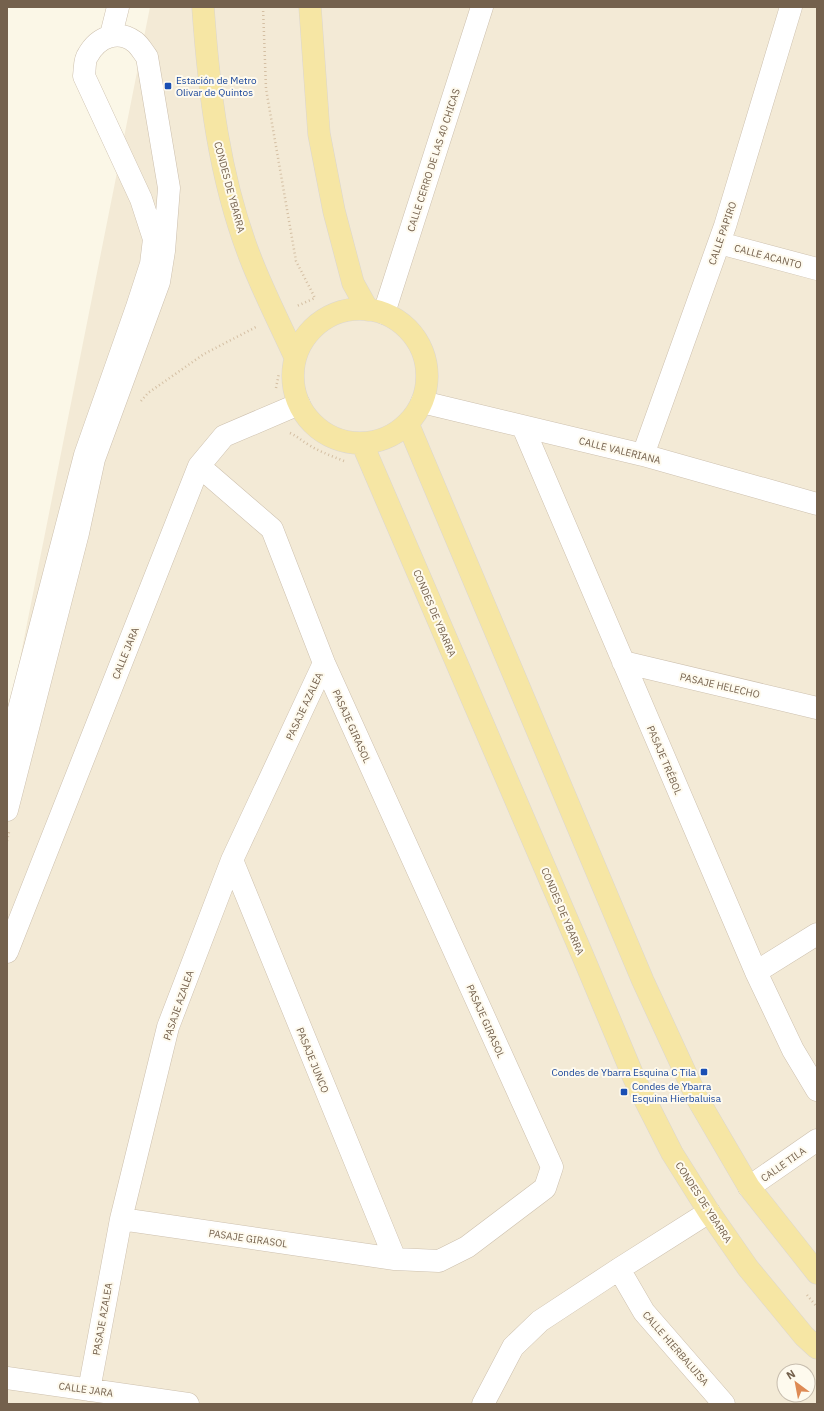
<svg xmlns="http://www.w3.org/2000/svg" width="824" height="1411" viewBox="0 0 824 1411" font-family="'IBM Plex Sans',sans-serif">
<style>
.residential{fill:#f3ead6;fill-rule:evenodd}
.lines{fill:none;stroke-linecap:round;stroke-linejoin:round}
.minor-casing{stroke:#cdc0ae;stroke-width:23}
.major-casing{stroke:#dbd6d1;stroke-width:23}
.path{stroke:#d4bfa3;stroke-width:2.5;stroke-dasharray:1 3;stroke-linecap:butt}
.minor{stroke:#fff;stroke-width:22}
.major{stroke:#f6e6a4;stroke-width:22}
.transit-dot{fill:#1a4fb4;stroke:#fefaee;stroke-width:1.5}
.labels{text-anchor:middle;stroke-width:4;stroke-linejoin:round;paint-order:stroke}
.transit-label{font-size:10px;fill:#164399;stroke:#fefaee;text-anchor:start}
.street-label{font-size:10px;fill:#74614d;stroke:#fefaee}
</style>
<rect width="100%" height="100%" fill="#fbf7e7"/>
<path class="residential" d="M150,7H817V1404H7V724ZM784,1371H808V1395H784Z"/>
<g class="lines">
<defs>
<path id="minor" d="M111,35L118,7
M719,243L817,269
M384,313L482,7
M422,402L643,455L817,504
M523,427L756,972L793,1050L817,1090
M643,455L725,226L791,7
M623,662L817,708
M7,755L85,455L137,307L151,264L154,239L141,199L84,76C85,70 84,60 88,55C98,37 118,29 135,42C140,46 143,52 147,57L169,188L164,251L159,282L94,459L78,533L7,810
M232,860L395,1259
M7,952L199,466L224,436L299,404
M756,972L817,934
M749,1187L817,1140
M121,1219L395,1259L439,1261L467,1247L545,1188L552,1167L324,663L272,529L199,466
M619,1269L644,1312L724,1404
M7,1378L188,1404
M89,1390L121,1219L168,1027L232,860L324,663
M483,1404L513,1347L540,1321L619,1269L709,1212"/>
<path id="major" d="M203,7C209,92 219,177 250,257C263,291 280,324 295,357
M310,7L319,134L334,211L353,283L368,310
M293 376a67 67 0 1 1 134 0a67 67 0 1 1-134 0Z
M408,424L643,981L697,1098L749,1187L817,1273
M362,443L582,954L634,1078L672,1153L709,1212L748,1268L804,1336L817,1348"/>
</defs>
<use href="#minor" class="minor-casing"/>
<use href="#major" class="major-casing"/>
<path class="path" d="M263,7L266,89L296,261L315,298L297,306
M276,388L279,373
M141,401L148,393L204,354L256,327
M290,433C297,436 302,441 309,445C320,452 332,456 344,461
M7,841L9,832
M807,1295L817,1307"/>
<use href="#minor" class="minor"/>
<use href="#major" class="major"/>
</g>
<g class="transit-dot">
<rect x="164" y="82" width="8" height="8" rx="2"/>
<rect x="700" y="1068" width="8" height="8" rx="2"/>
<rect x="620" y="1088" width="8" height="8" rx="2"/>
</g>
<g class="labels">
<g class="transit-label">
<text x="176" y="84">Estación de Metro<tspan x="176" dy="12">Olivar de Quintos</tspan></text>
<text x="696" y="1076" text-anchor="end">Condes de Ybarra Esquina C Tila</text>
<text x="632" y="1090">Condes de Ybarra<tspan x="632" dy="12">Esquina Hierbaluisa</tspan></text>
</g>
<g class="street-label">
<text transform="translate(433 160) rotate(-72)" y="4">CALLE CERRO DE LAS 40 CHICAS</text>
<text transform="translate(230 187) rotate(75)" y="4">CONDES DE YBARRA</text>
<text transform="translate(722 233) rotate(-71)" y="4">CALLE PAPIRO</text>
<text transform="translate(768 256) rotate(15)" y="4">CALLE ACANTO</text>
<text transform="translate(620 450) rotate(14)" y="4">CALLE VALERIANA</text>
<text transform="translate(435 613) rotate(67)" y="4">CONDES DE YBARRA</text>
<text transform="translate(125 653) rotate(-68)" y="4">CALLE JARA</text>
<text transform="translate(720 685) rotate(13)" y="4">PASAJE HELECHO</text>
<text transform="translate(304 706) rotate(-65)" y="4">PASAJE AZALEA</text>
<text transform="translate(352 726) rotate(66)" y="4">PASAJE GIRASOL</text>
<text transform="translate(665 760) rotate(67)" y="4">PASAJE TRÉBOL</text>
<text transform="translate(563 911) rotate(67)" y="4">CONDES DE YBARRA</text>
<text transform="translate(178 1005) rotate(-71)" y="4">PASAJE AZALEA</text>
<text transform="translate(486 1021) rotate(66)" y="4">PASAJE GIRASOL</text>
<text transform="translate(313 1060) rotate(68)" y="4">PASAJE JUNCO</text>
<text transform="translate(783 1164) rotate(-35)" y="4">CALLE TILA</text>
<text transform="translate(704 1202) rotate(57)" y="4">CONDES DE YBARRA</text>
<text transform="translate(248 1238) rotate(8)" y="4">PASAJE GIRASOL</text>
<text transform="translate(102 1319) rotate(-80)" y="4">PASAJE AZALEA</text>
<text transform="translate(676 1348) rotate(49)" y="4">CALLE HIERBALUISA</text>
<text transform="translate(86 1389) rotate(8)" y="4">CALLE JARA</text>
</g>
</g>
<rect width="824" height="1411" fill="none" stroke="#74614d" stroke-width="16"/>
<g transform="translate(796 1383) rotate(328)"><circle r="19" fill="#fefaee" stroke="#c7bdae"/>
<path d="M0-3L7 15L0 10L-7 15Z" fill="#de8a54"/>
<text y="-6" font-size="11" font-weight="bold" text-anchor="middle" fill="#74614d">N</text>
</g>
</svg>
